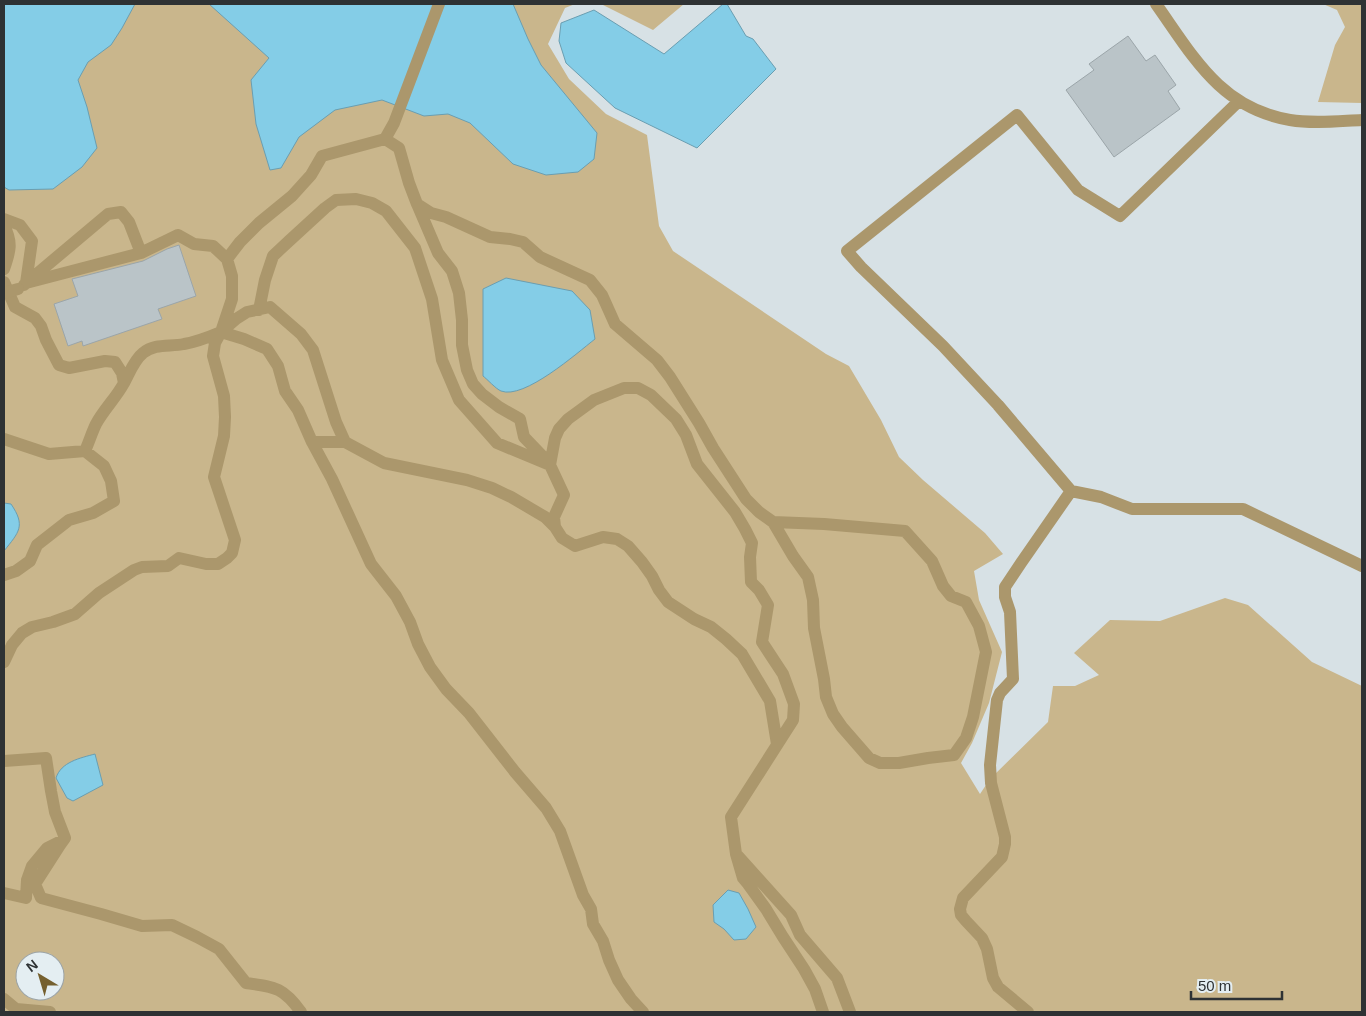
<svg xmlns="http://www.w3.org/2000/svg" width="1366" height="1016" viewBox="0 0 1366 1016" font-family="Helvetica,sans-serif">
<style>
.green{fill:#c9b68c;fill-rule:evenodd}
.water{fill:#84cde7;stroke:#6a9eb1}
.building{fill:#bac4c8;stroke:#9ba5a9}
.lines{fill:none;stroke-linecap:round;stroke-linejoin:round}
.minor{stroke:#ab976c;stroke-width:12}
.minor-bridge{stroke:#ab976c;stroke-width:12}
</style>
<rect width="100%" height="100%" fill="#d7e1e5"/>
<path class="green" d="M4,4H575L565,8L548,44L569,79L606,114L647,135L659,226L673,251L826,354L849,366L881,420L899,457L923,480L985,533L1003,554L974,571L979,600L1002,652L989,703L972,743L961,763L980,794L990,779L1048,722L1053,686H1075L1099,675L1074,653L1110,620L1160,621L1225,598L1248,605L1312,662L1362,686V1012H4ZM25,961H55V991H25Z
M601,4H684L653,30Z
M1323,4H1362V103L1318,102L1335,45L1345,27L1337,10Z"/>
<path class="water" d="M4,4H135L122,28L111,45L88,62L78,80L87,107L97,148L82,167L53,189L9,190L4,187Z
M205,4H513L528,39L541,65L597,133L594,159L578,172L546,175L513,164L470,123L448,114L424,116L382,100L335,110L299,137L281,168L270,170L256,124L251,80L269,58L209,4Z
M723,4H727L746,36L753,39L776,69L697,148L615,108L566,63L559,41L561,23L594,10L664,54Z
M506,278L572,291L590,310L595,339C577,353 524,400 501,391C496,389 487,379 483,376V289Z
M4,503L11,504C26,526 19,532 4,551Z
M95,754L103,785L73,801L67,798L56,778C61,762 80,758 95,754Z
M728,890L739,893L748,909L756,927L746,939L734,940L724,929L714,922L713,905Z"/>
<path class="building" d="M1128,36L1146,61L1155,55L1176,85L1168,91L1180,109L1114,157L1066,90L1094,70L1089,64Z
M179,245L196,296L158,309L162,319L83,346L82,341L68,346L54,304L78,296L72,279L143,261L167,249Z"/>
<g class="lines">
<path class="minor" d="M1156,4C1193,56 1220,108 1290,120C1313,124 1339,121 1362,120
M1239,101L1120,216L1078,190L1017,115L847,251L861,267L943,346L998,405L1071,491L1101,497L1132,509H1243L1362,566
M385,139L399,148L409,183L417,204L431,213L446,217L490,237L510,239L523,242L540,257L590,280L602,295L615,324L657,360L670,377L699,423L713,448L746,499L759,512L773,522L824,524L905,531L932,561L943,586L951,596L966,602L979,626L986,652L973,717L966,738L954,755L928,758L899,763H880L869,758L842,727L833,714L826,697L824,679L814,628L813,600L808,577L793,556L773,522
M417,204L438,253L452,271L459,293L462,320V345L467,370L473,384L482,394L499,407L520,419L524,437L547,461
M4,219L20,225L32,241L26,283L24,285
M4,226C13,242 10,252 4,269
M141,253L129,222L121,212L108,214L26,283L141,253L178,235L194,244L213,246L227,259L232,276V299L221,332L244,339L267,349L278,366L285,391L298,410L312,442L332,479L371,564L396,596L410,622L418,644L430,667L446,689L469,713L515,772L546,808L560,831L583,895L591,909L593,924L603,941L609,960L618,980L631,999L643,1012
M227,259L240,242L259,223L292,196L311,175L322,156L385,139L394,123L439,4
M4,282L15,307L35,318L41,326L46,340L59,365L69,368L105,361L115,362L122,373L124,383C116,398 104,409 96,424C92,432 89,442 85,451L49,454L4,439
M259,310L265,280L273,256L289,241L325,208L336,200L356,199L372,203L386,211L415,248L432,299L442,360L459,400L497,443L550,465
M124,383C129,374 134,360 143,353C155,343 170,347 184,344C197,342 209,337 221,332
M312,442H345L384,463L467,480L492,488L511,497L545,517L555,527L562,538L575,546L603,537L617,539L628,546L642,562L652,576L659,590L668,602L694,619L711,627L726,639L742,654L770,701L777,744
M555,527L554,517L564,495L550,465L555,438L559,429L568,419L594,400L624,388H638L651,395L676,419L686,435L697,464L735,512L745,529L752,543L750,557L751,582L759,590L768,605L762,642L783,674L794,704L793,720L731,817L736,854L743,878L748,884L766,909L783,937L804,969L815,989L823,1012
M4,575L16,571L30,561L37,545L69,520L93,513L114,501L111,481L104,466L85,451
M4,662L12,645L22,633L32,627L53,622L75,614L99,593L134,570L142,567L168,566L179,558L206,564H218L227,558L232,553L235,540L214,477L224,436L225,417L224,396L213,356L215,343L221,332L236,319L247,312L270,307L301,334L313,350L336,422L345,442
M4,761L46,758L51,791L55,812L65,838L60,845L35,884L41,898L101,914L142,926L172,925L197,937L219,949L246,983C275,987 283,987 301,1012
M738,856L791,915L800,935L837,978L850,1012
M4,893L26,898L27,880L32,866L47,848L63,840
M4,999L16,1009L50,1012
M1028,1012L998,987L993,978L987,949L982,938L966,921L961,915L960,909L963,898L1002,857L1005,844V837L991,783L990,765L997,700L1000,693L1013,679L1010,612L1005,597V587L1021,563L1071,491"/>
<path class="minor-bridge" d="M4,293L18,289"/>
</g>
<rect width="1366" height="1016" fill="none" stroke="#2e3234" stroke-width="10"/>
<g transform="translate(40 976) rotate(322)"><circle r="24" fill="#e4eef2" stroke="#9ba3a6"/>
<path d="M0-4L9 19L0 12L-9 19Z" fill="#75602f"/>
<text y="-8" font-size="14" font-weight="bold" text-anchor="middle" fill="#2e3234">N</text>
</g>
<path d="M1191 991v8h91v-8" fill="none" stroke="#2e3234" stroke-width="2.5"/>
<text x="1198" y="991" font-size="15" fill="#2e3234" stroke="#e4eef2" stroke-width="4" paint-order="stroke">50 m</text>
</svg>
